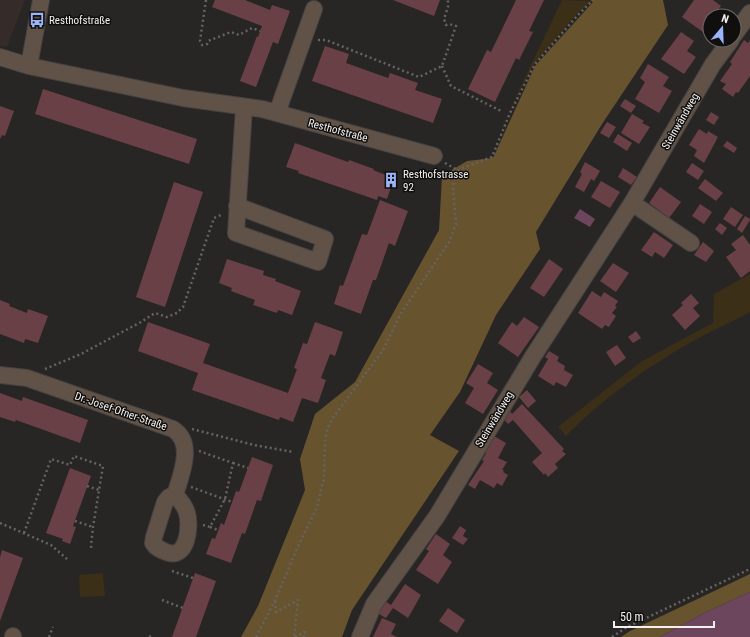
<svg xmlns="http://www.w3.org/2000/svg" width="750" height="637" viewBox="0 0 750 637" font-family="'Roboto Condensed',sans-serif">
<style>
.built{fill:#352c29}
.green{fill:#3b2f17}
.forest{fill:#67542e}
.water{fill:#6b465c}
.building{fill:#6a4047}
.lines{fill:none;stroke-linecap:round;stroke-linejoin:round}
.minor-casing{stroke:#454242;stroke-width:18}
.path{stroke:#666363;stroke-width:2.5;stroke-dasharray:2 3;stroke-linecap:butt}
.minor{stroke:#615247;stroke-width:16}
.labels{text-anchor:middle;stroke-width:3;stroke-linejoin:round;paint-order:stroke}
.poi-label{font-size:11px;fill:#f4f2f1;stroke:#100f0e;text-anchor:start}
.street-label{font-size:11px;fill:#f4f2f1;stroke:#100f0e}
</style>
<rect width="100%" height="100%" fill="#282525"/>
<path class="built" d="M0,0H25L7,47L0,46Z"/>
<path class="green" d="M562,0L592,1L577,14L534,64L508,113Z
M750,274V312C732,322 713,330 695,340C650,365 603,398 566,436L558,427L642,361L713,323L714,294Z
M103,573L105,596L80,597L79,575Z"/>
<path class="forest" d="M590,0H663L668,25L602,124L536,232L540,249L496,315L460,392L430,435L459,451L352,610L342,637H241L258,606L305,490L300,459L315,414L355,382L439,230L442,176L467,161L493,158L535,66L593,2Z
M750,574V592L706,612L660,637H621L630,631Z"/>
<path class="water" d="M580,209L595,219L590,227L574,218Z
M750,592V637H660L706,612Z"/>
<path class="building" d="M215,0H245L270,10L272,5L290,11L278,44L273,42L256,87L240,81L257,36L258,37L262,26L212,7Z
M393,0H440L434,16Z
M516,0H544L529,31L533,32L519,60L516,58L495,102L468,89L487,50L491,52Z
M694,0H713L721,6L714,16H710V22L703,32L682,17Z
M681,32L694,41L687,51L696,57L684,74L661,59Z
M744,40L748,43L750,40V76L738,93L736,92L733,97L722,89L726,84L720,81L732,64L730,62Z
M325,46L349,54L346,63L388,78L390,73L418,83L415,90L442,99L433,123L312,81Z
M648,64L669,77L663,86L672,91L659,113L635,99L645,82L640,78Z
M43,89L197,139L189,164L35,114Z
M625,99L636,106L631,113L620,106Z
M0,106L14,111L5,136L2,135L0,139Z
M711,112L719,117L714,125L706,120Z
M632,114L644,121L642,123L650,127L639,144L621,133Z
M607,122L616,127L609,138L600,133Z
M699,129L707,134L708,131L718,137L704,163L694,156L697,150L689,145Z
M618,134L632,143L627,151L613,142Z
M727,141L737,148L734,153L723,146Z
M295,143L348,162L349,160L374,169L373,170L394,178L387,199L378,196L377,200L298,173L299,171L286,167Z
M585,162L600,171L594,181L591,179L584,192L575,187L582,174L580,172Z
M692,163L704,171L698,180L686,172Z
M623,168L637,177L631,185L618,177Z
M705,179L723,193L716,201L698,188Z
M601,181L620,192L610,208L591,197Z
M174,182L203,192L165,307L136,297Z
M660,187L681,202L669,218L649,203Z
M380,200L408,211L395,246L389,243L376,280H373L361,314L334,304L340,285L343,286L362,234L367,235Z
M700,204L712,212L704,224L692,216Z
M731,207L743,215L735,227L723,219Z
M745,216L750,219V220L742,233L737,229Z
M720,223L727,228L722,235L715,229Z
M654,232L673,245L664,258L655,252L652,257L641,250Z
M743,235L750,245V271L741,278L726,257L736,250L731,244Z
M703,242L714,251L706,262L694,255Z
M227,259L264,271L263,275L276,279L275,281L301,291L292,315L278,310L277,313L253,305L255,300L231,291L232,288L219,283Z
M549,259L563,269L544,297L530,288Z
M613,263L629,273L616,292L600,281Z
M592,291L601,297L604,292L618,301L615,306L617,307L612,313L616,316L609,327L605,325L602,329L578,313Z
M691,294L699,303L693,308L700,316L685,330L672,315L683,305L681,303Z
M0,300L10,304L9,306L27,313L28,309L48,316L38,343L25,339L24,343L0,334Z
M524,317L539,327L518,357L498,343L512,322L517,326Z
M148,322L210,344L203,363L288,393L297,369L294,368L303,343L307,344L315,322L343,332L335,356L330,354L321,378L326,380L318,403L302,398L293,422L280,417L279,420L192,390L198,373L138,351Z
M636,331L641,338L633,343L628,337Z
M617,345L626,358L615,366L606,352Z
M549,351L559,357L557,361L565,366L564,370L573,375L566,387L556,382L554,386L538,376L548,359L545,357Z
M478,364L493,373L487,383L498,390L483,414L465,403L474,388L466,383Z
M527,390L536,401L528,408L519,397Z
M0,393L22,401L23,397L88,420L80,443L16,420L15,422L0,417Z
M522,404L564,449L562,451L566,454L555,464L558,468L548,477L545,473L544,475L532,462L542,453L513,420L508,424L503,418L510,411L512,414Z
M494,436L506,443L498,458L507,462L502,470H504L503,472L508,475L502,486L497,483L494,488L480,480L475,489L468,485L484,461L482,460L486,453L485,452Z
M252,457L273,465L261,501L257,500L245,534L242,533L231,563L206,554L212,538L215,539L221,523L224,525L236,491L239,492Z
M70,468L91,476L73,526L76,527L70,544L62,541L63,539L46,533Z
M460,526L466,530L463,536L468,539L463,545L452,538Z
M436,534L450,544L443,555L452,562L438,584L416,570L429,551L426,549Z
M2,550L23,558L0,621V557Z
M195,573L216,581L196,637H172Z
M405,584L421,595L408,618L393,608L386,618L377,613L385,601L391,605Z
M448,608L465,620L457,633L439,621Z
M382,618L396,624L391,634L397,637H373Z"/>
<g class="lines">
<defs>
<path id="minor" d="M734,35L750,13
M0,57L29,66L183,98L262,109L434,156
M29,66L41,0
M277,113L314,9
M632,203L691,243
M237,206L325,239L318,262L236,233L244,107
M0,375L27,378L173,429C195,443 181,475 175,495L169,497L165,502L154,537L153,543C156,548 161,550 166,552C187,561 191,527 187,513C185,506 180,500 175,495
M13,637V636
M360,637L374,604L437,516L532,358L632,203L713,64L731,40"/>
</defs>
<use href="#minor" class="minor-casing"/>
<path class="path" d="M206,0L200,41L202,45L207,44L208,41L231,32L239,35L252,28L260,31
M318,40H326L419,77L442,66L456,26L449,24L446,25L444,19L448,7V0
M442,66L451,86L501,111
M445,163L459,171
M45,369L81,354L141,322L155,313L167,317L177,313L183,307L214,218L223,214
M192,429L254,445L293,452
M199,451L233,463L225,499L210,527L203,525
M233,463L248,468
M87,486L99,490
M191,487L232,502
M75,521L93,527
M0,523L51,545L67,559
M210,527L218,530
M24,533L51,459L70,465L74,456L103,466L93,527L91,546L92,550
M172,571L193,578
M162,600L183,608
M275,601L276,612L298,600L294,637
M149,636L151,637
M49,637L53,627
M256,637L275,600L299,544L317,508L324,478L325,441L327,430L332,419L383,350L400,315L449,242L456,224L453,189L454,178L460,169L492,157L510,113L535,64L578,15L593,0
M295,637L305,632L304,637
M612,637L627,627L750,569"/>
<use href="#minor" class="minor"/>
</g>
<defs>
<symbol id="bus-bare" viewBox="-9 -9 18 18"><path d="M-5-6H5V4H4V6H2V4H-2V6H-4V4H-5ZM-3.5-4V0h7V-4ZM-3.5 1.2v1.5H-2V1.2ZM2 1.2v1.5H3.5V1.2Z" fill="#9bb5fd" stroke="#100f0e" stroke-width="2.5" paint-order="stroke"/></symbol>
<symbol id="building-bare" viewBox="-9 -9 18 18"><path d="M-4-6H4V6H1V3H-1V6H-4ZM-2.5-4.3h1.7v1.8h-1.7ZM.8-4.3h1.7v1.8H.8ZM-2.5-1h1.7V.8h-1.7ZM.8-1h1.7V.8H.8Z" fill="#9bb5fd" stroke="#100f0e" stroke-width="2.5" paint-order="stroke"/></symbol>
</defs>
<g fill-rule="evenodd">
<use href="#bus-bare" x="26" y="9" width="22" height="22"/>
<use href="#building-bare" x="380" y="169" width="22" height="22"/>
</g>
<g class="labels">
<g class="poi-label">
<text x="49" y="24">Resthofstraße</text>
<text x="403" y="178">Resthofstrasse<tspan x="403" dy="13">92</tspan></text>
</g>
<g class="street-label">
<text transform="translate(680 121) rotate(-60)" y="4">Steinwändweg</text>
<text transform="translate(338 130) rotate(15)" y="4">Resthofstraße</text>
<text transform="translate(121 411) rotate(19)" y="4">Dr.-Josef-Ofner-Straße</text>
<text transform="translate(494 419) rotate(-59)" y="4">Steinwändweg</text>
</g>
</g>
<g transform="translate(722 28) rotate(19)"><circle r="19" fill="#100f0e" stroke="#6b6a69"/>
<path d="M0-3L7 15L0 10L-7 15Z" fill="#9bb5fd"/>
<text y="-6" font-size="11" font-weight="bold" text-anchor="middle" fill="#f4f2f1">N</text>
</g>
<path d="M614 621v6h100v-6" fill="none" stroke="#f4f2f1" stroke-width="2"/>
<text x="620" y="621" font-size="12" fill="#f4f2f1" stroke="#100f0e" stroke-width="3" paint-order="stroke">50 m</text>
</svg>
